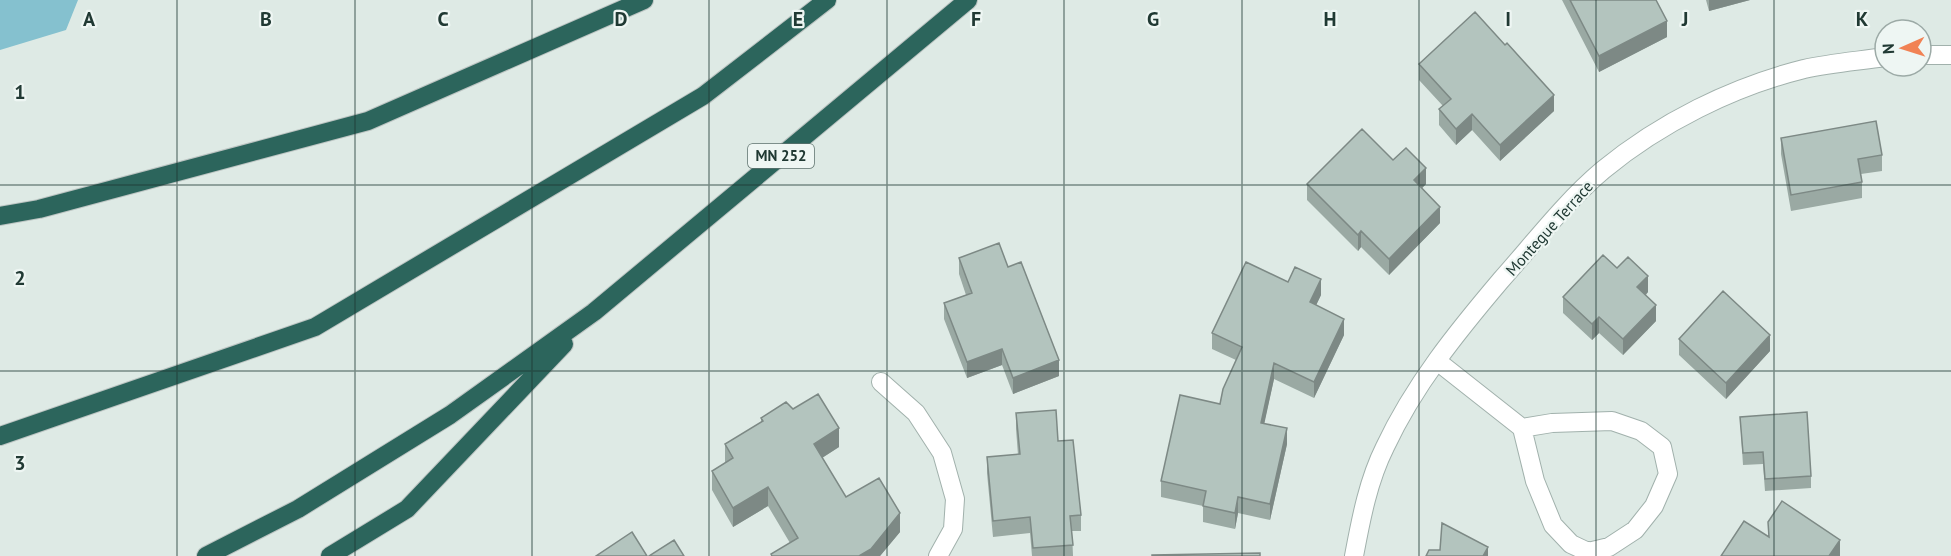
<svg xmlns="http://www.w3.org/2000/svg" width="1951" height="556" viewBox="0 0 1951 556" font-family="'PT Sans',sans-serif">
<style>
.water{fill:#85c1cf}
.lines{fill:none;stroke-linecap:round;stroke-linejoin:round}
.minor-casing{stroke:#a1b1ac;stroke-width:20}
.highway-casing{stroke:#bcc4c2;stroke-width:20}
.minor{stroke:#fff;stroke-width:18}
.highway{stroke:#2c655c;stroke-width:18}
.wall{fill:#9aa9a3}
.shaded-wall{fill:#7d8985}
.building{fill:#b3c4be;stroke:#7d8985;stroke-width:1.5}
.grid{fill:none;stroke:#203933;stroke-width:1.5;stroke-opacity:0.55}
.labels{text-anchor:middle;stroke-width:4.5;stroke-linejoin:round;paint-order:stroke}
.shield{fill:#eef6f3;stroke:#5e726d;stroke-width:1.5}
.shield-label{font-size:15px;font-weight:bold;fill:#203933}
.street-label{font-size:16px;fill:#203933;stroke:#eef6f3}
.grid-label{font-size:20px;text-anchor:middle;font-weight:bold;fill:#203933;stroke:#eef6f3;stroke-width:4.5;stroke-linejoin:round;paint-order:stroke}
</style>
<rect width="100%" height="100%" fill="#deeae5"/>
<path class="water" d="M0,0H78L66,30L0,50Z"/>
<g class="lines">
<defs>
<path id="minor" d="M1921,55H1951
M1437,361L1522,428L1535,481L1553,525L1571,544L1588,552L1609,547L1635,530L1654,506L1668,474L1662,447L1641,431L1612,421L1552,423L1522,428
M881,382L916,413L942,453L955,499L953,529L938,556
M1354,556C1361,519 1368,481 1385,447C1414,385 1457,332 1501,280C1534,243 1565,202 1603,170C1660,123 1732,87 1804,69C1831,63 1858,61 1885,57"/>
<path id="highway" d="M0,216L39,209L368,121L644,0
M0,436L315,327L703,96L827,0
M206,556L298,509L450,415L594,312L968,0
M330,556L407,509L564,344"/>
</defs>
<use href="#minor" class="minor-casing"/>
<use href="#highway" class="highway-casing"/>
<use href="#minor" class="minor"/>
<use href="#highway" class="highway"/>
</g>
<path class="wall" d="M1562,0H1656L1667,37L1599,72Z
M1706,0H1750L1709,11Z
M1419,64L1554,111L1500,161L1472,130L1456,145L1439,125V109L1443,106L1419,80Z
M1781,138L1882,155V171L1861,174L1862,182V198L1791,211L1781,154Z
M1393,160L1426,184L1422,188L1440,223L1389,275L1361,247L1358,251L1307,200V184Z
M959,258L1008,267L1059,376L1013,394L1002,365L967,378L944,319V303L966,295L959,274Z
M1617,268L1648,292L1646,295L1656,321L1623,355L1599,333L1592,340L1563,313V297Z
M1288,282L1321,295L1316,305L1344,335L1314,398L1274,379L1264,423L1287,444L1270,520L1238,513L1235,529L1203,522V506L1161,497V481L1220,404L1236,360L1212,349V333Z
M1679,339L1770,351L1726,399L1679,355Z
M1016,413L1058,441L1081,515V531H1072L1073,556H1032L1030,533L993,537L987,473V457L1018,455L1016,429Z
M1740,417L1811,476V488L1765,491L1763,464L1743,465Z
M761,418L839,447L822,458L846,497L900,532L880,556H771V554L790,543L768,506L733,527L712,490V471L725,463V444L761,423Z"/>
<path class="shaded-wall" d="M1709,0H1750L1709,11Z
M1667,21V37L1599,72V56Z
M1554,95V111L1500,161V145Z
M1472,114V130L1456,145V129Z
M1426,168V184L1414,196V180Z
M1440,207V223L1389,275V259Z
M1361,231V247L1358,251V235Z
M1648,276V292L1637,303V287Z
M1321,279V295L1310,318V302Z
M1656,305V321L1623,355V339Z
M1599,317V333L1592,340V324Z
M1344,319V335L1314,398V382Z
M1770,335V351L1726,399V383Z
M1002,349V365L967,378V362Z
M1059,360V376L1013,394V378Z
M1274,363V379L1261,439V423Z
M839,428V447L814,463V444Z
M1287,428V444L1270,520V504Z
M768,487V506L733,527V508Z
M1238,497V513L1235,529V513Z
M900,513V532L880,556H859Z
M1840,540V556H1829Z
M1488,547V556H1483Z"/>
<path class="building" d="M1570,0H1656L1667,21L1599,56Z
M1475,12L1505,45L1507,43L1554,95L1500,145L1472,114L1456,129L1439,109L1451,99L1419,64Z
M1876,121L1882,155L1858,159L1862,182L1791,195L1781,138Z
M1362,129L1393,160L1406,148L1426,168L1414,180L1440,207L1389,259L1361,231L1358,235L1307,184Z
M999,243L1008,267L1021,262L1059,360L1013,378L1002,349L967,362L944,303L972,293L959,258Z
M1603,255L1617,268L1628,257L1648,276L1637,287L1656,305L1623,339L1599,317L1592,324L1563,297Z
M1246,262L1288,282L1295,267L1321,279L1310,302L1344,319L1314,382L1274,363L1261,423L1287,428L1270,504L1238,497L1235,513L1203,506L1206,491L1161,481L1180,395L1220,404L1223,389L1242,347L1212,333Z
M1723,291L1770,335L1726,383L1679,339Z
M818,394L839,428L814,444L846,497L879,478L900,513L871,549L859,556H772L771,554L798,538L768,487L733,508L712,471L733,458L725,444L763,421L761,418L786,402L793,409Z
M1056,410L1058,441L1073,440L1081,515L1070,516L1073,545L1033,548L1030,517L993,521L987,457L1020,454L1016,413Z
M1807,412L1811,476L1765,479L1763,452L1743,453L1740,417Z
M1782,501L1840,540L1829,556H1721L1744,521L1769,537L1768,522Z
M1442,523L1488,547L1483,556H1426L1429,550H1440Z
M632,532L647,556H596Z
M674,540L684,556H649Z
M1260,553V556H1152V555Z"/>
<path class="grid" d="M177,0V556M355,0V556M532,0V556M709,0V556M887,0V556M1064,0V556M1242,0V556M1419,0V556M1596,0V556M1774,0V556M0,185H1951M0,371H1951"/>
<g class="labels">
<rect class="shield" x="748" y="144" width="66" height="24" rx="4.5"/>
<g class="shield-label">
<text x="781" y="161">MN 252</text>
</g>
<g class="street-label">
<text transform="translate(1549 228) rotate(-48)" y="6">Montegue Terrace</text>
</g>
</g>
<g class="grid-label">
<text x="89" y="26">A</text>
<text x="266" y="26">B</text>
<text x="443" y="26">C</text>
<text x="621" y="26">D</text>
<text x="798" y="26">E</text>
<text x="976" y="26">F</text>
<text x="1153" y="26">G</text>
<text x="1330" y="26">H</text>
<text x="1508" y="26">I</text>
<text x="1685" y="26">J</text>
<text x="1862" y="26">K</text>
<text x="20" y="99">1</text>
<text x="20" y="285">2</text>
<text x="20" y="470">3</text>
</g>
<g transform="translate(1903 48) rotate(267)"><circle r="28" fill="#eef6f3" stroke="#9caaa6" stroke-width="1.5"/>
<path d="M0-4.5L10 22L0 15L-10 22Z" fill="#f18254"/>
<text y="-9" font-size="16" font-weight="bold" text-anchor="middle" fill="#203933">N</text>
</g>
</svg>
